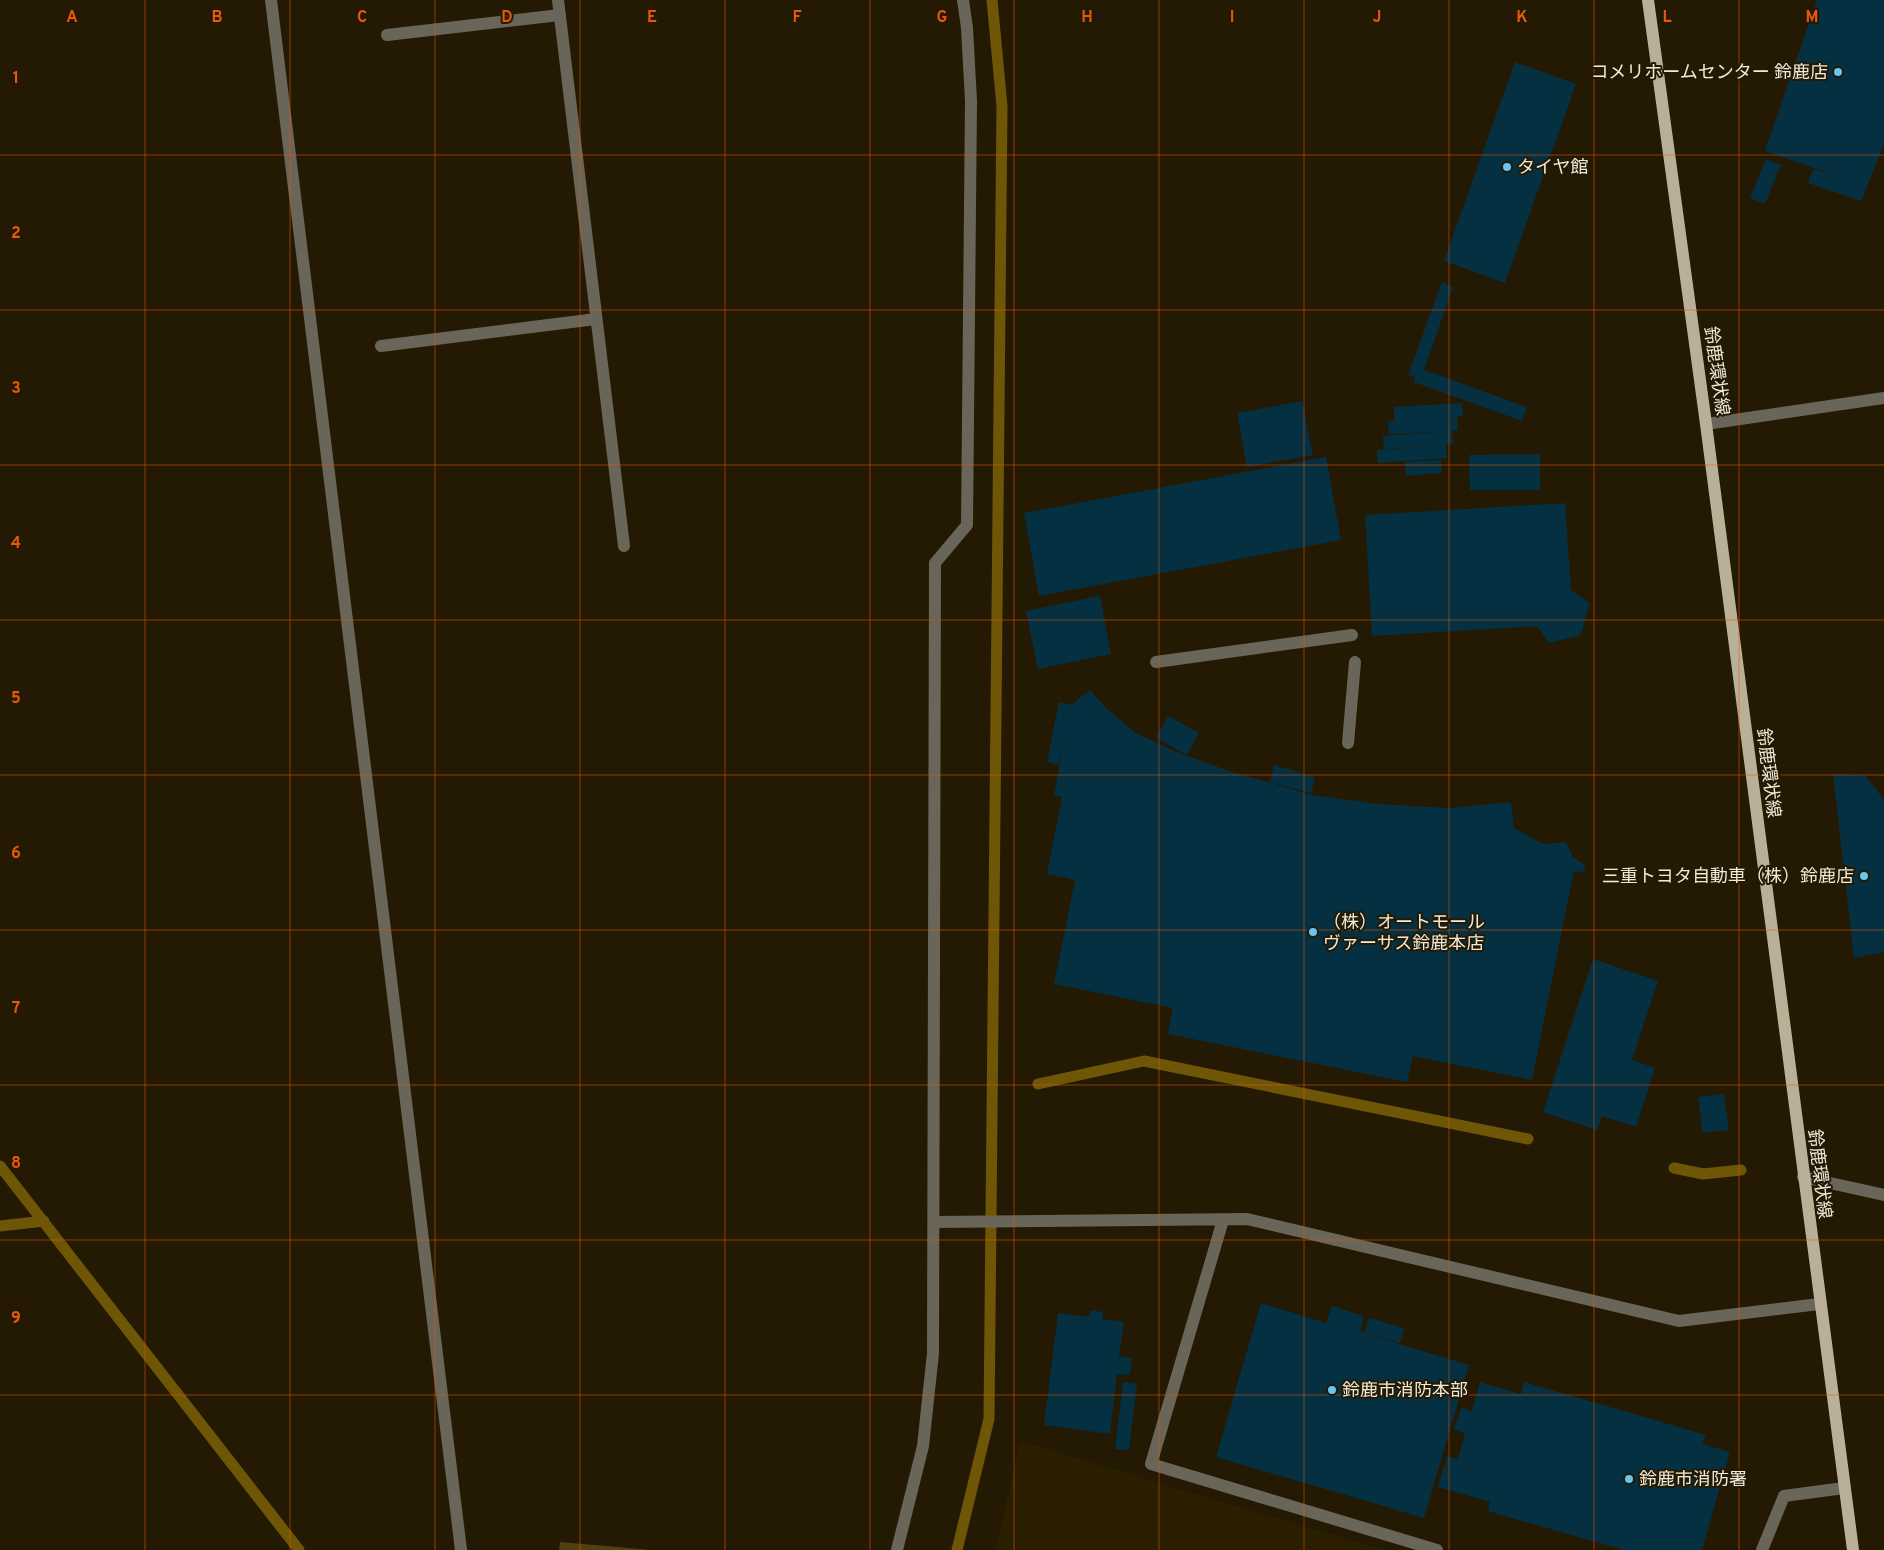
<svg xmlns="http://www.w3.org/2000/svg" width="1884" height="1550" viewBox="0 0 1884 1550" font-family="Overpass,'Noto Sans JP',sans-serif">
<style>
.built{fill:#2b1f00}
.green{fill:#514011}
.lines{fill:none;stroke-linecap:round;stroke-linejoin:round}
.stream{stroke:#6f5607;stroke-width:11}
.building{fill:#043042}
.lane{stroke:#6a6559;stroke-width:12}
.street{stroke:#6a6559;stroke-width:12}
.primary{stroke:#bab098;stroke-width:12}
.grid{fill:none;stroke:#e8590c;stroke-width:1;stroke-opacity:0.55}
.poi-dot{fill:#68c4f0;stroke:#241a03;stroke-width:2}
.labels{text-anchor:middle;stroke-width:4;stroke-linejoin:round;paint-order:stroke}
.poi-label{font-size:18px;fill:#efe9da;stroke:#241a03;text-anchor:start}
.street-label{font-size:18px;fill:#efe9da;stroke:#241a03}
.grid-label{font-size:16px;text-anchor:middle;font-weight:bold;fill:#e8590c;stroke:#241a03;stroke-width:4;stroke-linejoin:round;paint-order:stroke}
</style>
<rect width="100%" height="100%" fill="#241a03"/>
<path class="built" d="M1021,1441L1188,1492L1385,1550H995Z"/>
<path class="green" d="M560,1542L651,1550H559Z"/>
<g class="lines">
<path class="stream" d="M1038,1084L1144,1061L1528,1139
M0,1166L299,1550
M1674,1168L1703,1174L1741,1170
M0,1226L44,1221
M957,1550L989,1419L1002,106L992,0"/>
</g>
<path class="building" d="M1817,0H1884V144L1861,201L1808,183L1813,169L1845,179L1765,151Z
M1515,62L1576,84L1505,283L1444,261Z
M1766,159L1781,165L1765,204L1750,198Z
M1442,282L1453,287L1424,370L1527,407L1522,421L1414,382L1415,377L1408,375Z
M1302,401L1313,455L1247,467L1237,413Z
M1462,403L1463,416H1457L1458,430L1452,431L1453,444L1446,445L1447,458L1378,463L1377,450L1429,446L1384,449L1383,436L1435,432L1389,434L1388,421H1394V407Z
M1540,454V490H1470L1469,455Z
M1326,457L1341,540L1039,596L1024,513Z
M1441,460L1442,473L1406,476L1405,462Z
M1565,503L1571,590L1589,603L1581,635L1549,643L1537,626L1372,636L1365,515Z
M1100,596L1111,654L1038,669L1026,611Z
M1090,690L1107,709L1136,733L1174,751L1229,771L1312,795L1378,804L1449,808L1511,802L1514,828L1543,844L1566,842L1573,857L1585,865L1584,872L1574,871L1532,1080L1413,1056L1407,1082L1168,1034L1173,1008L1054,984L1075,880L1047,874L1062,797L1054,795L1065,737L1059,765L1047,762L1059,702L1071,705Z
M1168,716L1199,733L1187,755L1156,738Z
M1274,765L1315,777L1311,793L1270,782Z
M1833,774L1866,776L1884,800V952L1854,958Z
M1593,959L1658,981L1632,1060L1655,1068L1636,1127L1602,1116L1597,1130L1543,1112Z
M1724,1094L1729,1130L1703,1133L1698,1097Z
M1261,1303L1326,1323L1332,1306L1364,1316L1360,1332L1469,1365L1424,1518L1216,1457Z
M1091,1310L1103,1312L1102,1319L1124,1322L1119,1356L1132,1358L1130,1375L1117,1374L1110,1434L1044,1425L1058,1313L1089,1317Z
M1369,1318L1404,1328L1400,1343L1364,1333Z
M1123,1382L1137,1384L1129,1450L1115,1449Z
M1480,1382L1521,1394L1524,1382L1706,1435L1702,1444L1730,1452L1702,1550H1624L1488,1511L1490,1502L1438,1487L1447,1456L1458,1459L1465,1433L1454,1430L1461,1408L1472,1411Z"/>
<g class="lines">
<path class="lane" d="M558,0L624,546
M387,35L560,15
M381,346L596,319
M1156,662L1352,635
M1348,743L1355,662
M1223,1220L1151,1464L1437,1550
M934,1222L1247,1219L1679,1321L1819,1304"/>
<path class="street" d="M271,0L461,1550
M1706,424L1884,398
M1803,1177L1884,1195
M897,1550L923,1446L933,1353L935,563L967,525L971,101L967,28L963,0
M1762,1550L1784,1496L1844,1488"/>
<path class="primary" d="M1648,0L1706,424L1853,1550"/>
</g>
<path class="grid" d="M145,0V1550M290,0V1550M435,0V1550M580,0V1550M725,0V1550M870,0V1550M1014,0V1550M1159,0V1550M1304,0V1550M1449,0V1550M1594,0V1550M1739,0V1550M0,155H1884M0,310H1884M0,465H1884M0,620H1884M0,775H1884M0,930H1884M0,1085H1884M0,1240H1884M0,1395H1884"/>
<g class="poi-dot">
<circle cx="1838" cy="72" r="5"/>
<circle cx="1507" cy="167" r="5"/>
<circle cx="1864" cy="876" r="5"/>
<circle cx="1313" cy="932" r="5"/>
<circle cx="1332" cy="1390" r="5"/>
<circle cx="1629" cy="1479" r="5"/>
</g>
<g class="labels">
<g class="poi-label">
<text x="1828" y="78" text-anchor="end">コメリホームセンター 鈴鹿店</text>
<text x="1517" y="173">タイヤ館</text>
<text x="1854" y="882" text-anchor="end">三重トヨタ自動車（株）鈴鹿店</text>
<text x="1323" y="928">（株）オートモール<tspan x="1323" dy="21">ヴァーサス鈴鹿本店</tspan></text>
<text x="1342" y="1396">鈴鹿市消防本部</text>
<text x="1639" y="1485">鈴鹿市消防署</text>
</g>
<g class="street-label">
<text transform="translate(1717 371) rotate(82)" y="6">鈴鹿環状線</text>
<text transform="translate(1769 773) rotate(83)" y="6">鈴鹿環状線</text>
<text transform="translate(1820 1174) rotate(83)" y="6">鈴鹿環状線</text>
</g>
</g>
<g class="grid-label">
<text x="72" y="22">A</text>
<text x="217" y="22">B</text>
<text x="362" y="22">C</text>
<text x="507" y="22">D</text>
<text x="652" y="22">E</text>
<text x="797" y="22">F</text>
<text x="942" y="22">G</text>
<text x="1087" y="22">H</text>
<text x="1232" y="22">I</text>
<text x="1377" y="22">J</text>
<text x="1522" y="22">K</text>
<text x="1667" y="22">L</text>
<text x="1812" y="22">M</text>
<text x="16" y="83">1</text>
<text x="16" y="238">2</text>
<text x="16" y="393">3</text>
<text x="16" y="548">4</text>
<text x="16" y="703">5</text>
<text x="16" y="858">6</text>
<text x="16" y="1013">7</text>
<text x="16" y="1168">8</text>
<text x="16" y="1323">9</text>
</g>
</svg>
